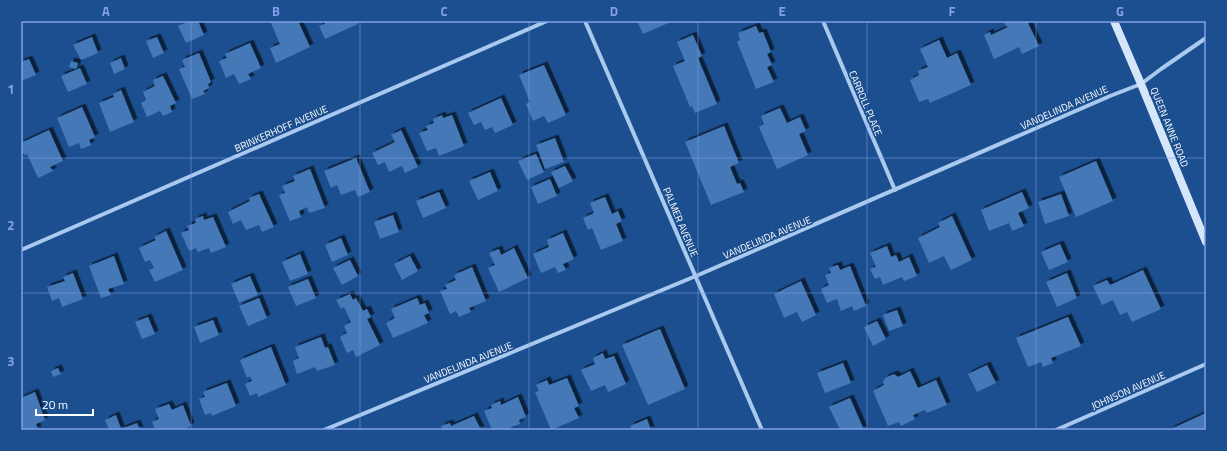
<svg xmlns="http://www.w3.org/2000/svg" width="1227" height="451" viewBox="0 0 1227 451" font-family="'Titillium Web',sans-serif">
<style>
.building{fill:#4478b7;filter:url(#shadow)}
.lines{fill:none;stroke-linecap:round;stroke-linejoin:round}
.street{stroke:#a9c9ee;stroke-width:4}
.secondary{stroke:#d6e6fa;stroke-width:8}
.grid{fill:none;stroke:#839eea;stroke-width:1;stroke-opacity:0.55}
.labels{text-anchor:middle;stroke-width:3.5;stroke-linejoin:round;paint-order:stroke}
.street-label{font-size:10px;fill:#fff;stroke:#1b4f8f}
.neatline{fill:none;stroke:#839eea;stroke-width:1.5}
.grid-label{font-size:13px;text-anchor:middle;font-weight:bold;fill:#839eea}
</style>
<defs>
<filter id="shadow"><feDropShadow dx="3.5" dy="-3.5" stdDeviation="0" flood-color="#0009"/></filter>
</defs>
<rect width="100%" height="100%" fill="#1b4f8f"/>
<path class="building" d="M189,21H198L204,35L186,43L178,26Z
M275,21H288L289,23L298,21L310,47L276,63L270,48L280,44L271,23Z
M324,21H357L358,24L325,39L319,26L325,24Z
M637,21H673L643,34Z
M1004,21H1032L1028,23L1039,46L1022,54L1019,47L994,59L984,35L990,32L991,35L1008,27L1005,25Z
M756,26L759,33L763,32L771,52L767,54L772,65L767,67L774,82L756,89L737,42L740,40L738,33Z
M693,35L702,56L698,58L717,104L695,113L692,106L690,107L673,66L685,61L677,42Z
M92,37L98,53L81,60L73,45Z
M157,37L164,53L153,58L146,41Z
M939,40L947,58L957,53L971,85L930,103L928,99L919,102L910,80L919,75L918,71L928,67L920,49Z
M250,43L261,68L248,74L251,79L239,84L234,74L226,78L219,61L227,58L225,54Z
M199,53L211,82L208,84L209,88L203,91L205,94L192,99L179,69L185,67L182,60Z
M121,58L125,69L114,74L110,63Z
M29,59L36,75L21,81V62Z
M71,61L78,63L76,69L69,67Z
M544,65L566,115L548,123L544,116L533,121L526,104L530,102L519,75Z
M80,68L87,84L68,92L61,76Z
M163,76L176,103L170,106L172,112L163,116L160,111L147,117L141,103L146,100L143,92L155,86L153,80Z
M121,90L134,122L110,132L99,103L114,97L113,94Z
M501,98L513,125L495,133L492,127L485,130L481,122L474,125L468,113Z
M82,107L95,137L89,140L91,145L81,149L79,143L69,147L57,118Z
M780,108L787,123L800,117L806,131L799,134L808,155L777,169L759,127L764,124L761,116Z
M442,115L443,118L452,115L464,146L439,156L436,148L427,151L419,133L428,130L426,126L434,123L433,119Z
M724,126L739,163L730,167L737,184L740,183L744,192L711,205L685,142Z
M49,130L63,161L50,167L53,171L38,178L27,154L24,155L21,148V143Z
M401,130L418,167L405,173L402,166L389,172L385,162L378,165L372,153L395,142L391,135Z
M555,138L564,162L545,169L536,145Z
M536,154L544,172L527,180L518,161Z
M356,158L370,192L358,197L355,190L341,195L337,185L331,188L324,171Z
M1096,161L1113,201L1076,217L1059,177Z
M565,166L573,181L559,188L551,172Z
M310,169L325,208L309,213L307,207L299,211L301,217L290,221L279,195L285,193L282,186L295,181L293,176Z
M490,172L498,191L478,200L469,181Z
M550,179L557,196L538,204L531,187Z
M439,192L446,208L423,218L416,201Z
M1022,192L1029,208L1018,213L1024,226L1012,231L1009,223L989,231L981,210Z
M259,194L274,227L262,232L259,225L246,230L241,220L233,224L228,212L250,201L249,198Z
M1061,194L1069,216L1045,224L1038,202Z
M605,197L612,214L618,211L622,221L616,224L623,241L601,250L592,228L588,230L583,218L594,213L590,203Z
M393,215L399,232L380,239L374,222Z
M203,216L204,220L213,217L226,247L211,253L209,248L198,252L196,248L189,251L181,233L189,230L187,226L196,223L195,219Z
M952,216L972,260L951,270L944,256L929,263L918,238L940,227L938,223Z
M166,231L183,270L155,282L149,270L154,268L150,260L145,262L139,248L156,240L154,237Z
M563,233L574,259L563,264L566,270L558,273L555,267L541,273L533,254L549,247L547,240Z
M341,238L348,255L332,262L325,245Z
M1060,244L1068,262L1049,270L1041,252Z
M887,246L891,257L896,255L899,262L909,257L917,276L904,281L902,277L883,285L880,277L875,279L870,269L876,267L870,253Z
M514,248L528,278L499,292L488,268L495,265L489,253L499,249L501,255Z
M300,254L308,274L290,281L282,262Z
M114,256L124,284L108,289L111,295L101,298L89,266Z
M410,256L418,271L402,280L394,264Z
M350,260L358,276L342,285L333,268Z
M838,265L840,270L850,266L866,306L854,311L852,306L841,311L837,299L827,303L821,289L829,285L825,275L831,273L829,268Z
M472,267L486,301L469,308L471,312L459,317L456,311L450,314L440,291L447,289L445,285L456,280L454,275Z
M1143,270L1161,309L1132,322L1127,312L1120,315L1113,300L1102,305L1093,286L1107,280L1110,285Z
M73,273L83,299L62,307L59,298L52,301L47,287L65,281L63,277Z
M1067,273L1077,298L1057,307L1046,282Z
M250,276L258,295L239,303L231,284Z
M308,279L316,298L296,306L288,287Z
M801,281L816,315L802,322L797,312L784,318L774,294Z
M350,294L353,300L356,298L363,311L367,309L371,317L367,319L380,345L356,357L353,350L347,353L340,337L347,333L344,326L351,322L344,307L341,309L336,300Z
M259,298L267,318L248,326L239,306Z
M417,298L420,305L425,303L429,313L424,315L428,323L393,338L386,323L395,318L391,309Z
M897,310L903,326L889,331L883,315Z
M148,317L155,334L142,339L135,322Z
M1068,317L1081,346L1051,358L1053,363L1043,367L1041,362L1028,367L1016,338Z
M213,320L219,335L200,343L194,327Z
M877,321L886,339L873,346L864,327Z
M660,329L685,389L648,405L622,345Z
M321,337L325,348L328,347L335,365L317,371L315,367L297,374L293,361L299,358L295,347Z
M271,347L286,385L258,397L257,393L250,396L245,384L252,381L250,376L247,378L240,360Z
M603,353L605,359L614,356L626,384L608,392L605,385L591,391L581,370L595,364L593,358Z
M843,363L851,383L825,393L817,373Z
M987,365L996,383L977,392L968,374Z
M58,368L61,374L53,377L51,371Z
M910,371L918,388L936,380L947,405L927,413L925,410L913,415L915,419L901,426L899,422L888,426L873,391L884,385L883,382L885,378L894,374L898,377Z
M567,378L579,406L574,408L579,418L551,430L535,392L539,391L536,385L547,380L549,385Z
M227,383L236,406L212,416L211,413L205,415L199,399L205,397L203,392Z
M35,392L45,420L36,424L38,430H21V398Z
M518,397L526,417L519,420L520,424L511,427L512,430H492L484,411L492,408L491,405L500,401L501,405Z
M850,398L864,430H840L829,407Z
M169,404L172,410L183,405L191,426L183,430H155L152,422L159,419L155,409Z
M1206,413V430H1169Z
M116,415L121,429L137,423L140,430H109L105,420Z
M474,416L481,430H443L441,426L450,423L451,426Z
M647,419L651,430H632L630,426Z"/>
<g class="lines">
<path class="street" d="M585,21L762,430
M823,21L895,190
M21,250L547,21
M324,430L696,276L1110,96L1141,84L1161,69L1206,38
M1056,430L1206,364"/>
<path class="secondary" d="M1114,21L1141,84L1206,242"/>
</g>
<path class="grid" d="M191,21V430M360,21V430M529,21V430M698,21V430M867,21V430M1036,21V430M21,158H1206M21,293H1206"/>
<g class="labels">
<g class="street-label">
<text transform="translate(866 103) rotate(67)" y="4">CARROLL PLACE</text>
<text transform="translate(1064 107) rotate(-24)" y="4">VANDELINDA AVENUE</text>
<text transform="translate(1170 127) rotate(68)" y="4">QUEEN ANNE ROAD</text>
<text transform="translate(281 128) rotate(-24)" y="4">BRINKERHOFF AVENUE</text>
<text transform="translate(681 222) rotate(67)" y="4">PALMER AVENUE</text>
<text transform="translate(767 237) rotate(-23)" y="4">VANDELINDA AVENUE</text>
<text transform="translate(468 362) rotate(-22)" y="4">VANDELINDA AVENUE</text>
<text transform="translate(1128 390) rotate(-24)" y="4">JOHNSON AVENUE</text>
</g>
</g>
<rect width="1227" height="451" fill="none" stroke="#1b4f8f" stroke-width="44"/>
<path d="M36 409v6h57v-6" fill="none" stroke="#ffffff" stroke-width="2"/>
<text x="42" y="409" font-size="12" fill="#ffffff" stroke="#1b4f8f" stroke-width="3" paint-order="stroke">20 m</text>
<rect x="22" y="22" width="1183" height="407" class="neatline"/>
<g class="grid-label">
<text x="106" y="16">A</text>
<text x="276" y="16">B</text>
<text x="444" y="16">C</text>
<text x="614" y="16">D</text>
<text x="782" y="16">E</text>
<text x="952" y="16">F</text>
<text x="1120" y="16">G</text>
<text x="11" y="94">1</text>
<text x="11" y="230">2</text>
<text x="11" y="366">3</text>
</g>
</svg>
